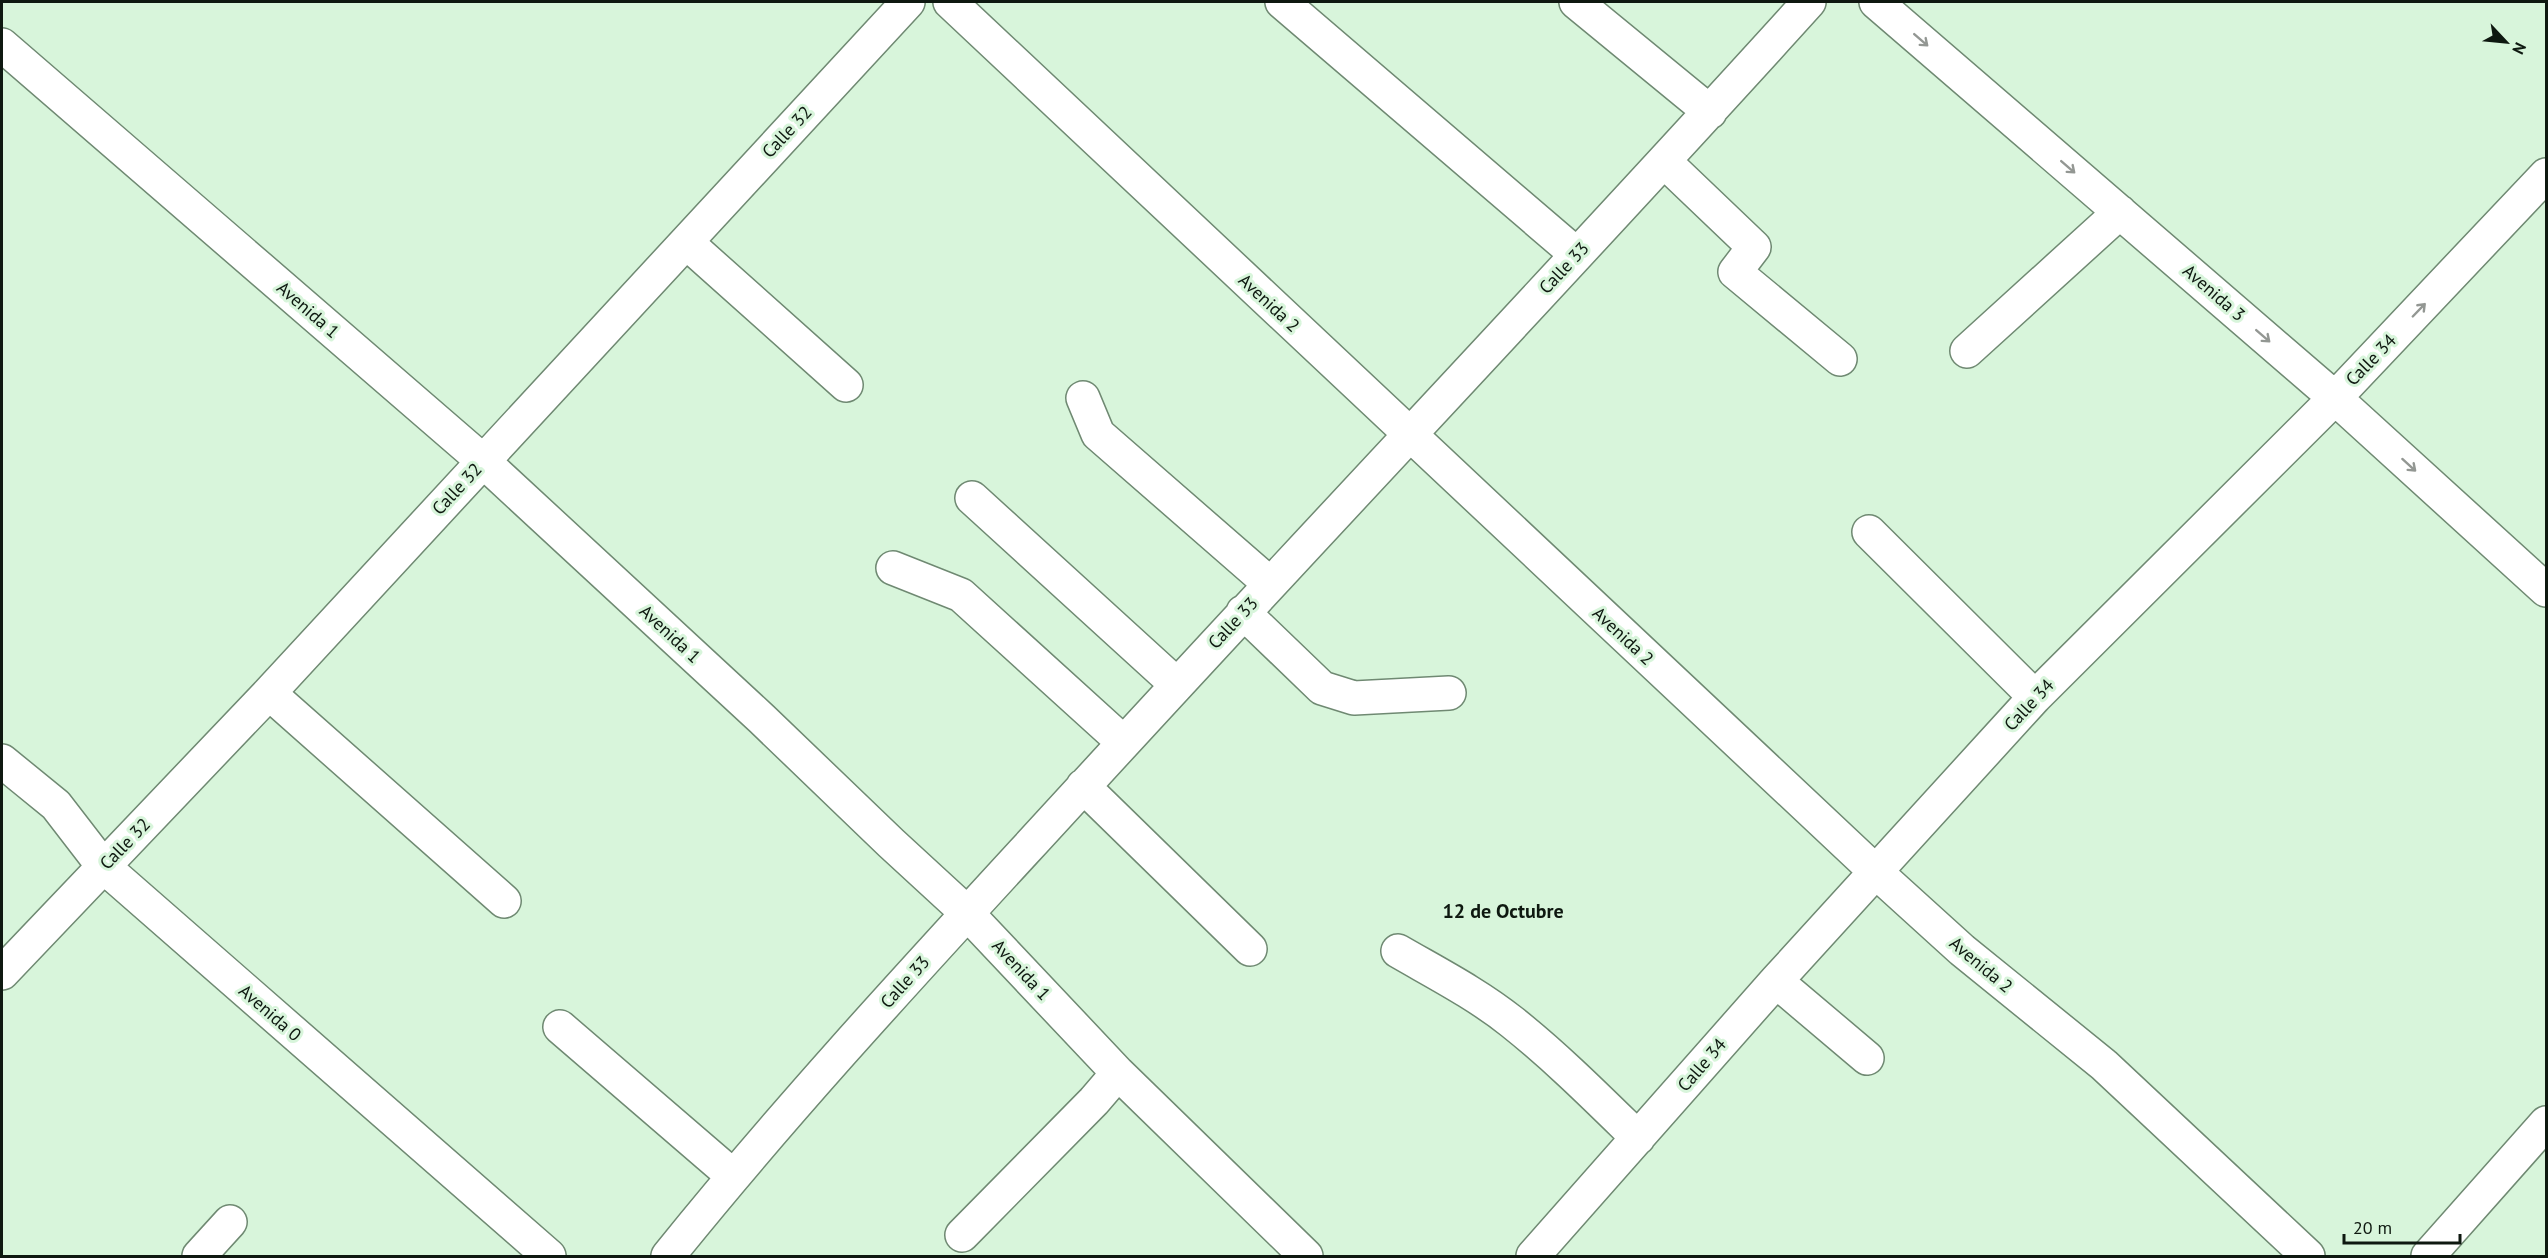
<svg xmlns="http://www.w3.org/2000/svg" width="2548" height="1258" viewBox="0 0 2548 1258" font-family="'PT Sans',sans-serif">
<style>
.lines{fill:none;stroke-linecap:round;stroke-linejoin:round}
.minor-casing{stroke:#6f8972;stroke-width:36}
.minor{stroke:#fff;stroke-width:33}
.oneway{stroke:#939793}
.labels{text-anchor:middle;stroke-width:6;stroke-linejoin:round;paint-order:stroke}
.street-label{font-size:18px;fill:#0e1810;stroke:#d8f5db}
.neighbourhood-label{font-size:20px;font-weight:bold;fill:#0e1810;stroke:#d8f5db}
</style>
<rect width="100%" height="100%" fill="#d8f5db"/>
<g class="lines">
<defs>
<path id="minor" d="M950,2L1876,872L1962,950L2104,1065L2308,1256
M1282,2L1576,254
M1576,2L1710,112
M1876,2L2335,398L2546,590
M2,45L483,461L762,719L891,843L966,912L1118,1073L1306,1256
M1665,162L1754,247L1735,272L1840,359
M686,242L846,385
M1967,351L2120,212
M1083,398L1098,434L1270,584
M972,498L1176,684
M1869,532L2035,697
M893,568L961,595L1123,742
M1243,612L1322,688L1354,698L1449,693
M269,693L504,901
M2,761L56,805L103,866L549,1256
M1083,786L1250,949
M1398,951C1436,973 1477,994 1512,1022C1556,1057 1597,1098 1638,1138
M2,973L269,693L908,2
M1776,981L1867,1058
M560,1027L733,1176
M962,1235L1094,1101L1118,1073
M199,1256L230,1222
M668,1256C800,1092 944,939 1086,784C1326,522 1571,265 1809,2
M1533,1256L1776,981L2035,697L2335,398L2546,175
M2428,1256L2546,1123"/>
</defs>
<use href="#minor" class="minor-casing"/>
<use href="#minor" class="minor"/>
</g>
<defs><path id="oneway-shaft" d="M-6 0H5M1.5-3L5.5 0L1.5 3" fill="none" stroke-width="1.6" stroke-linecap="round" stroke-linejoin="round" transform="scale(1.5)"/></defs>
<g class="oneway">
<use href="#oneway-shaft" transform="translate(1921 40) rotate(41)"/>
<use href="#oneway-shaft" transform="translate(2068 167) rotate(41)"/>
<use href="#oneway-shaft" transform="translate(2419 310) rotate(-46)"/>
<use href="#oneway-shaft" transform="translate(2263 336) rotate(41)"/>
<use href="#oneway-shaft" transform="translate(2409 465) rotate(42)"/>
</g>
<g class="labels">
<g class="street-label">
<text transform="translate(787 132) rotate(-47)" y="6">Calle 32</text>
<text transform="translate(1564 268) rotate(-47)" y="6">Calle 33</text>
<text transform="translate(2214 293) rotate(41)" y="6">Avenida 3</text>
<text transform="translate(1269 303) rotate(43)" y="6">Avenida 2</text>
<text transform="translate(308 310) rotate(41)" y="6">Avenida 1</text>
<text transform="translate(2371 360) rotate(-46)" y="6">Calle 34</text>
<text transform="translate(457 489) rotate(-47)" y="6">Calle 32</text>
<text transform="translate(1233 623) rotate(-47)" y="6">Calle 33</text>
<text transform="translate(670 634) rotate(43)" y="6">Avenida 1</text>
<text transform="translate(1623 636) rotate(43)" y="6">Avenida 2</text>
<text transform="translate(2029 705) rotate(-47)" y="6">Calle 34</text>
<text transform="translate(125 844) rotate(-46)" y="6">Calle 32</text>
<text transform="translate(1981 965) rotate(40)" y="6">Avenida 2</text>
<text transform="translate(1021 970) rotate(47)" y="6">Avenida 1</text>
<text transform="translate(905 982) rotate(-48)" y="6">Calle 33</text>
<text transform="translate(270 1013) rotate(41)" y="6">Avenida 0</text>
<text transform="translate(1702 1065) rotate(-49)" y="6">Calle 34</text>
</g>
<g class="neighbourhood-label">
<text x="1503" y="918">12 de Octubre</text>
</g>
</g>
<rect width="2548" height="1258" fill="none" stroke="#0e1810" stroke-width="6"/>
<g transform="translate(2506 42) rotate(116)" stroke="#d8f5db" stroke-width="4.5" paint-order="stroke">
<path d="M0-4.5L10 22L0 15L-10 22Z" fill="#0e1810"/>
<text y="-9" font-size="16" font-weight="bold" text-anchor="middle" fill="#0e1810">N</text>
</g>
<path d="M2344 1234v9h116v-9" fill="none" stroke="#0e1810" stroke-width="3"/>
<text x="2353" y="1234" font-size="18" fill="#0e1810" stroke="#d8f5db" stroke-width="4.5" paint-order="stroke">20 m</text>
</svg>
